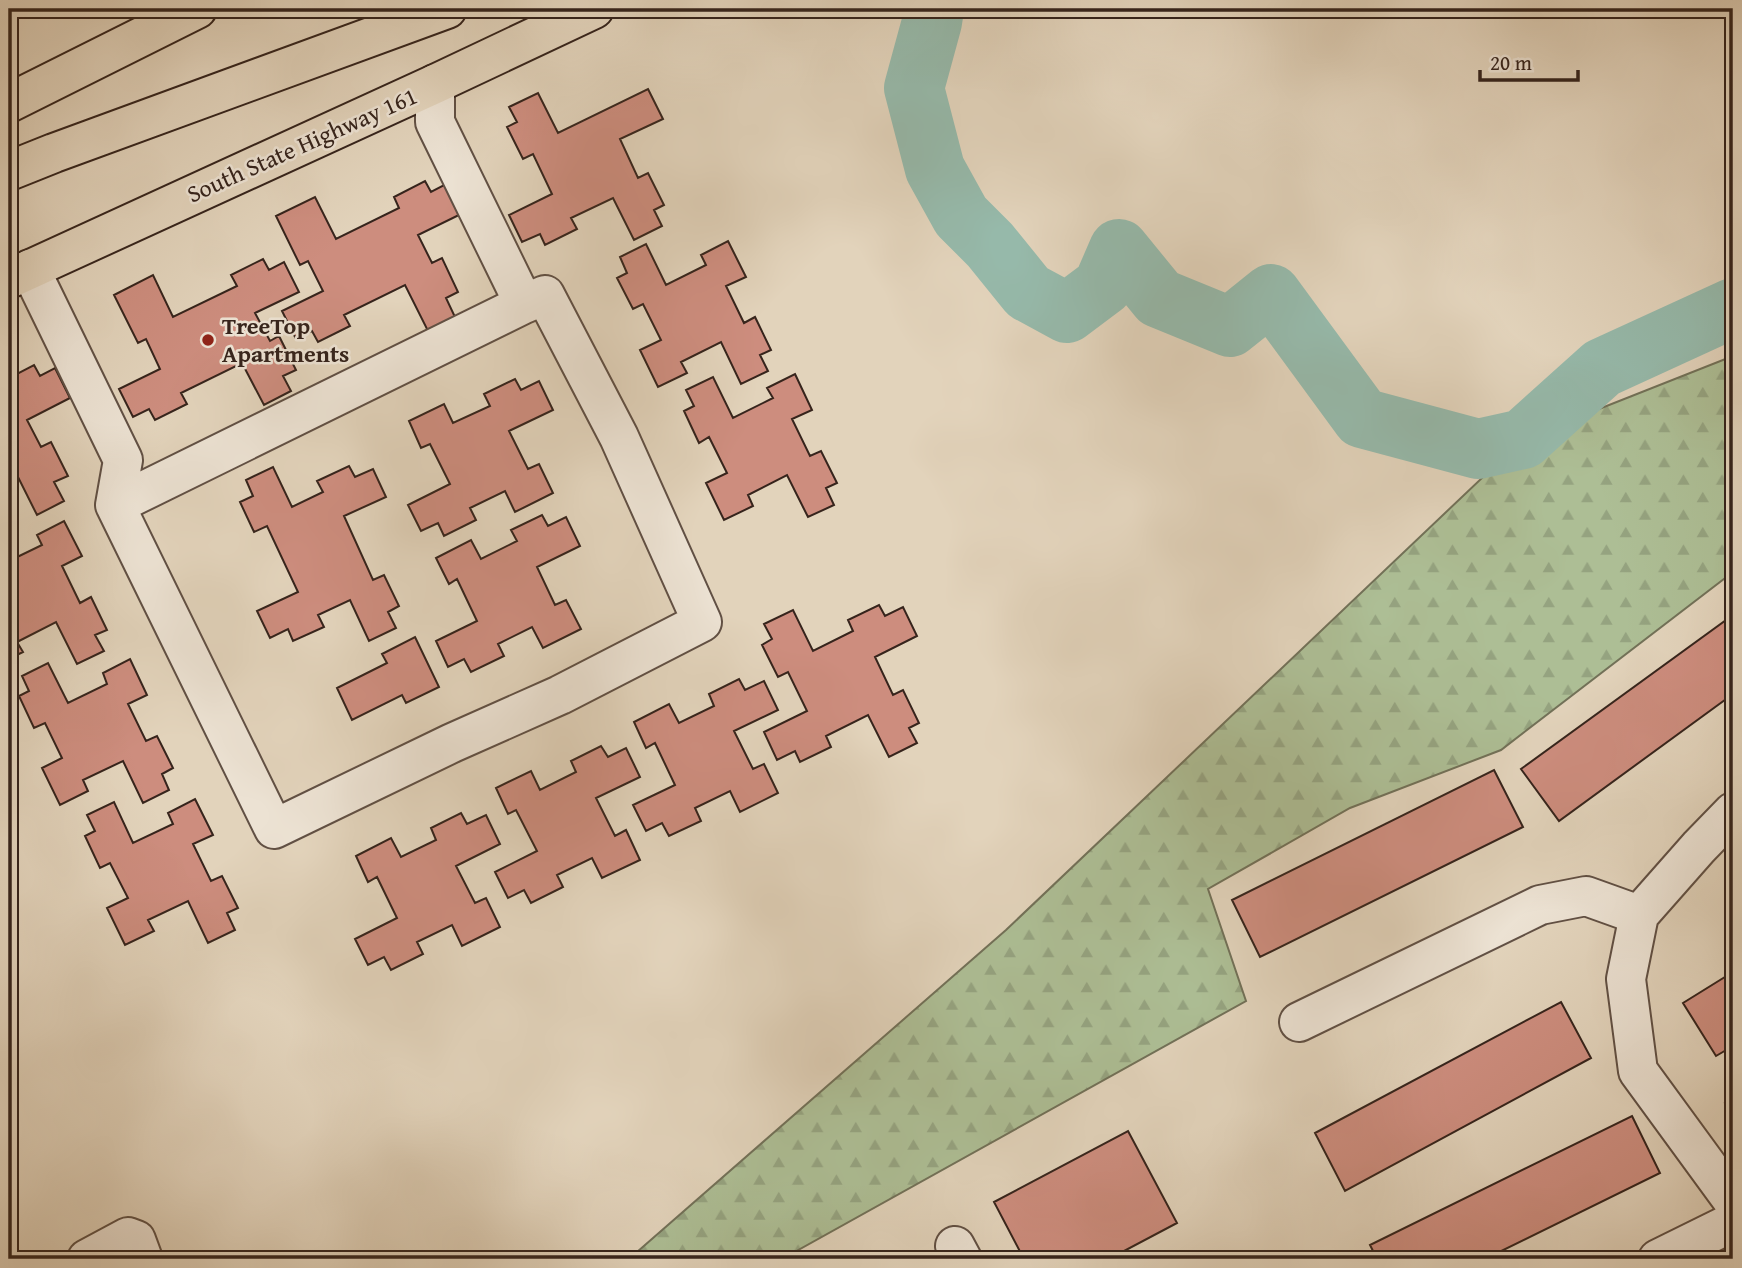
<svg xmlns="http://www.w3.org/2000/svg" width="1742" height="1268" viewBox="0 0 1742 1268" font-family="'Gentium Book Plus',serif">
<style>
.forest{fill:url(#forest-firs);stroke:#727158;stroke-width:2}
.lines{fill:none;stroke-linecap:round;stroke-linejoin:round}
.river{stroke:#96b9aa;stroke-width:60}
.building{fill:#cd8d7e;stroke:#36241c;stroke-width:2}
.minor-casing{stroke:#615044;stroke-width:42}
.major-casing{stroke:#36241c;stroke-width:42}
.highway-casing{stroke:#36241c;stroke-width:42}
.minor{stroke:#ece2d3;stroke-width:38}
.major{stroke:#e2d3bb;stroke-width:38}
.highway{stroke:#e2d3bb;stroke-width:38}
.poi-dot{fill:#8f2418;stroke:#ece2d3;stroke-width:2.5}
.labels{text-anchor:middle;stroke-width:5;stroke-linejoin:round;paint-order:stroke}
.street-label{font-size:24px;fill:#36241c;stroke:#ece2d3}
.poi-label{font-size:24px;font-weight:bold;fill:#36241c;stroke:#ece2d3;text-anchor:start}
</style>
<defs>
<pattern id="forest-firs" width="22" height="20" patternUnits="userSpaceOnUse" patternTransform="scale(1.75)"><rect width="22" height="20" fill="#adbe95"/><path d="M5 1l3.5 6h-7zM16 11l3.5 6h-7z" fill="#95a380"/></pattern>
</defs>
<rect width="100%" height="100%" fill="#e2d3bb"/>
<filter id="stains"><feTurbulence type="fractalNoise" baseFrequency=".00286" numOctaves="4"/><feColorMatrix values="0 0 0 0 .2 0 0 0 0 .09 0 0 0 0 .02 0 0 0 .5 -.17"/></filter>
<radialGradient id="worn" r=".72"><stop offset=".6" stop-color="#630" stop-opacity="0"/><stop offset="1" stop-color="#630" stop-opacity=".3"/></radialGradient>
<path class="forest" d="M1733,356V572L1501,750L1350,808L1208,889L1246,1001L782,1259H629L1006,930L1523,439Z"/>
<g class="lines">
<path class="river" d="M934,9L932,22L914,88L935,169L961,216L990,245L1028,292L1067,313L1103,286L1119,249L1159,298L1230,327L1271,294L1362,418L1478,449L1523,439L1602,368L1733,308"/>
</g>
<path class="building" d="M648,89L663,119L620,139L638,178L648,173L664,205L654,210L662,226L634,240L613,198L571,218L577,229L545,245L540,234L522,242L509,215L552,194L533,154L523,159L507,127L517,122L509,107L538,93L558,133Z
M425,181L431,192L446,184L461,214L418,235L432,263L442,258L458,292L446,298L455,317L428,331L405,285L344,315L350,326L318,342L312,331L296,339L282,311L323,291L308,261L300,265L276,216L315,197L336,239L399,208L394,197Z
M728,241L746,277L726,286L744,323L755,317L771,350L760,355L768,371L741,384L721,342L681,362L687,373L658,387L640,350L661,340L643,304L633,309L617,278L627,273L620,257L646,244L666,285L706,265L701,255Z
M263,259L269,270L284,262L299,292L255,313L270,341L279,336L296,370L283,376L291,391L264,405L242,363L181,393L187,404L155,420L149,409L133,417L119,389L160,369L146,339L138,343L114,295L153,275L173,317L237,286L231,275Z
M34,365L40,376L55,368L70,398L27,420L41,447L51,442L68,476L54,482L64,501L37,515L14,469L9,471V378Z
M795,374L812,410L792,419L810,456L821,451L837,483L826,488L834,505L808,517L787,475L748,495L753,506L724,520L706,483L727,473L709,437L699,443L684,411L694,406L686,390L713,377L733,418L773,398L767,388Z
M515,379L521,390L539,381L553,410L509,431L528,469L539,464L553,493L515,512L505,491L470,508L476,520L444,536L438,523L421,531L408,505L450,484L430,444L421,448L409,421L444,404L453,423L490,406L484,394Z
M349,466L355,477L373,469L386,497L344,516L373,580L384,575L399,606L388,612L396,628L369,641L350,600L318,615L324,627L293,641L288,629L270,638L257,611L298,592L267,526L254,532L240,502L253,496L246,480L273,467L292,507L323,492L317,481Z
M542,515L548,526L566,517L580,546L537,567L555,605L566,600L581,629L543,648L532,627L498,644L504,656L471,672L464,659L448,667L436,641L477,621L457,579L449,584L436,558L471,540L481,559L517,541L511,530Z
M64,521L82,556L62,566L80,603L91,597L107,630L95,635L104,651L77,664L56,622L17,642L23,652L9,659V561L42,545L37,535Z
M879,605L885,616L903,607L917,636L875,657L893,695L903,690L919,723L909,728L917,743L889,757L868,715L826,736L831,747L800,762L795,751L777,760L764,732L807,711L788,672L778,677L762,645L772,639L764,624L793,610L813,651L853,631L848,620Z
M1733,615V694L1559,821L1521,769Z
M415,637L439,687L406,703L402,695L352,720L337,688L387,663L382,654Z
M130,659L147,695L128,704L146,741L157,736L173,768L162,774L169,790L143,803L123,761L83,780L88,791L60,805L42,768L62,758L45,723L34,728L19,696L29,691L22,676L48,663L68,703L107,684L103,673Z
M739,679L745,690L764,681L778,710L734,731L753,769L764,764L778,793L740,812L730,791L695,808L701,821L669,836L662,823L646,831L633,805L675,785L655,743L646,748L634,722L669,704L679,723L714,706L709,694Z
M601,746L608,757L626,748L640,777L596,798L615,836L626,830L640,860L602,878L592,858L557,875L563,887L531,903L524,890L508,898L495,872L537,851L516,810L508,814L496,788L531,771L540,790L576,772L571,761Z
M1494,770L1523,827L1260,957L1232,900Z
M195,799L213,835L193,844L211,881L222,876L238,908L227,913L235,930L208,943L188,901L148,920L154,931L125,945L107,908L128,898L110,863L100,868L85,836L95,831L87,815L114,802L133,843L173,824L168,813Z
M461,813L467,824L486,815L500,844L456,866L475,903L486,898L500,927L462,946L452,925L417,942L423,954L391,970L384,957L368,965L355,939L397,918L377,877L368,882L356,856L391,838L401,857L436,840L431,828Z
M1733,972V1046L1716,1056L1683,1003Z
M1561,1002L1591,1058L1345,1191L1315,1133Z
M1733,1098V1116L1725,1103Z
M1632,1116L1660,1173L1485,1259H1377L1370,1245Z
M1128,1131L1177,1223L1109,1259H1024L994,1202Z"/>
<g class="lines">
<defs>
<path id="minor" d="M435,84V122L524,304L545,295L619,437L702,622L560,695L452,743L274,829L115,505L524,304
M30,269L123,460L115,505
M1733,812L1699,847L1639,915L1626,979L1638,1071L1733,1201
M1299,1022L1540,905L1586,896L1639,915
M955,1246L962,1259
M87,1259L128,1237L136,1240L143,1259
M1658,1259L1733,1222"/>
<path id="major" d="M9,279L435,84L594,9"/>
<path id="highway" d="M9,103L197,9
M9,171L54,153L447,9"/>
</defs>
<use href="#minor" class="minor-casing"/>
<use href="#major" class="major-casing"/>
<use href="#highway" class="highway-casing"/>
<use href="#minor" class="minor"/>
<use href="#major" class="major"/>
<use href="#highway" class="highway"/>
</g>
<circle class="poi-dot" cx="208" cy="340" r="7"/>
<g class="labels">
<g class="street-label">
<text transform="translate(302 145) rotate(-24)" y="8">South State Highway 161</text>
</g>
<g class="poi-label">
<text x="222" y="334">TreeTop<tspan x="222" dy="28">Apartments</tspan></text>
</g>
</g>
<rect width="1742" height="1268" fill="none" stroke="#e2d3bb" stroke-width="35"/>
<rect x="10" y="10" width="1721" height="1247" fill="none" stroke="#36241c" stroke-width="3.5"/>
<rect x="18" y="18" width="1707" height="1233" fill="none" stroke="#36241c" stroke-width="2"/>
<path d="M1480 70v10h98v-10" fill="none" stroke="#36241c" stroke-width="3.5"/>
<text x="1490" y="70" font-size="21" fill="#36241c" stroke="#ece2d3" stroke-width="5" paint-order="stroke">20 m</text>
<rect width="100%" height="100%" filter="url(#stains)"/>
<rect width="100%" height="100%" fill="url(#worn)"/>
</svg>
